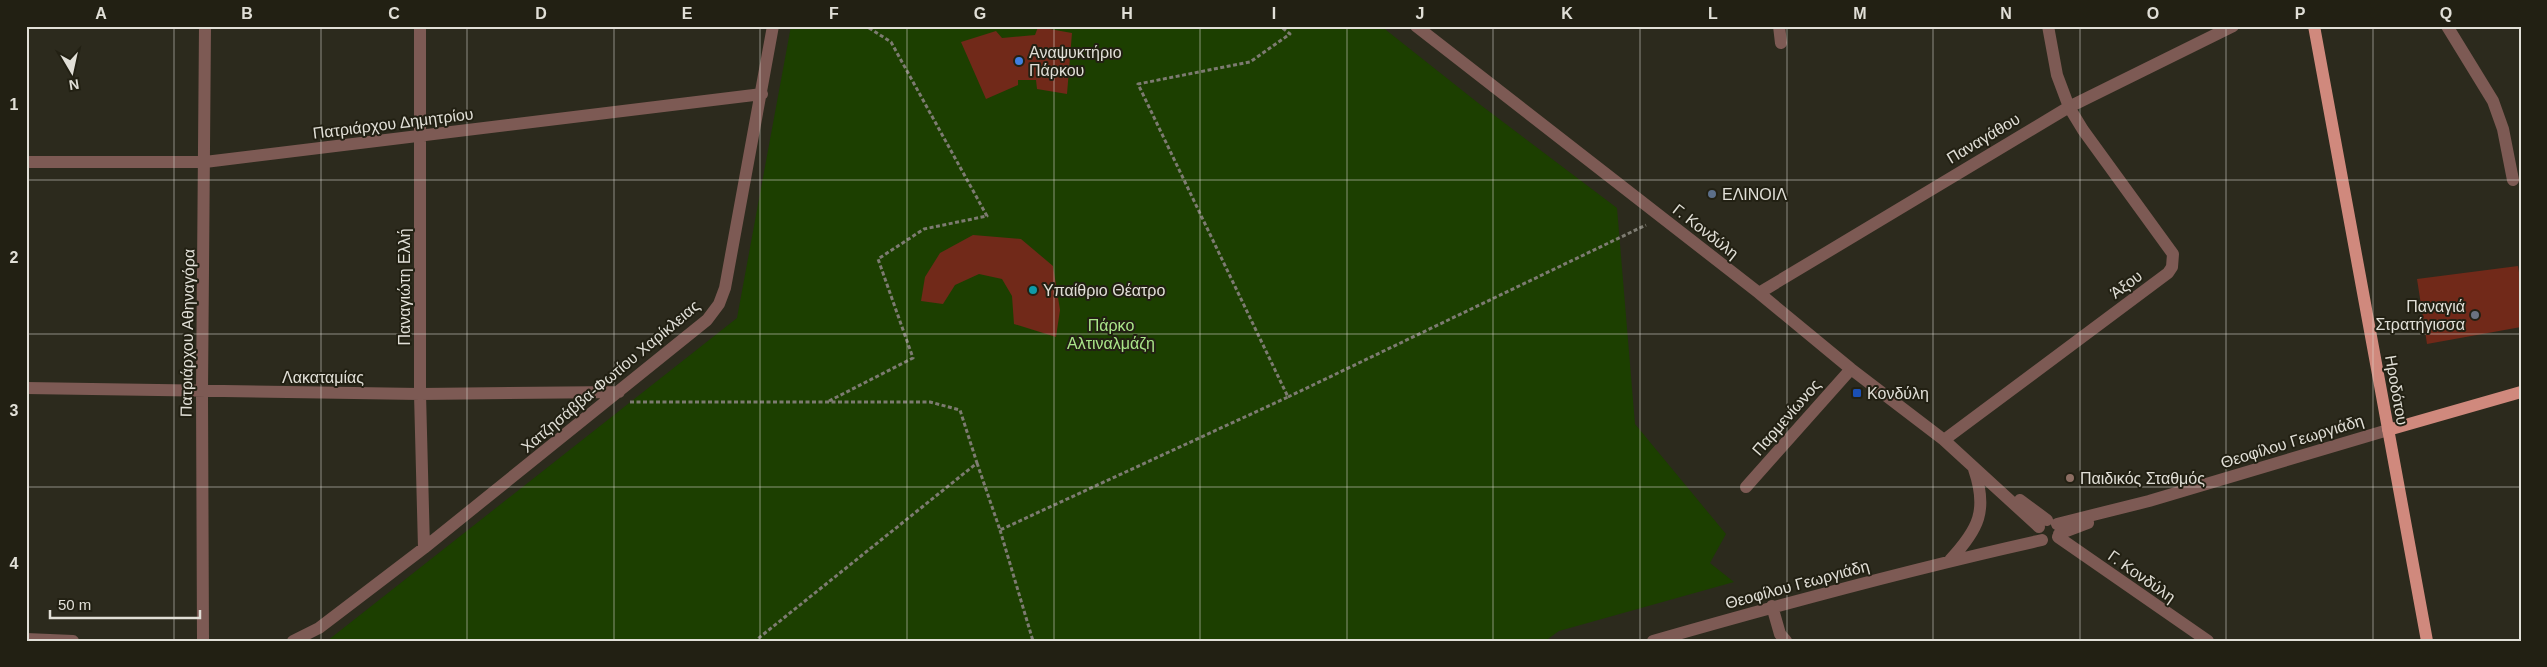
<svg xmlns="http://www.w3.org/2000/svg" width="2547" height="667" viewBox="0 0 2547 667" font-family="Helvetica,sans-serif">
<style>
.green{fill:#1c3f00}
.building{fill:#712919}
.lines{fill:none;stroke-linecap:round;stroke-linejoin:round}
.path{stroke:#7d7b71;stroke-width:3;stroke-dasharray:4 2.5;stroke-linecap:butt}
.minor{stroke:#7d5a54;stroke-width:12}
.major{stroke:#d0897d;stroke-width:12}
.grid{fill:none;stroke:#e1dfd7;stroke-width:1;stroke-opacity:0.55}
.shop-dot{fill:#3f7fe0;stroke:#222013;stroke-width:2}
.service-dot{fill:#5c6f8a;stroke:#222013;stroke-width:2}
.culture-dot{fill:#0f9aa8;stroke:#222013;stroke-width:2}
.worship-dot{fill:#6b7280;stroke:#222013;stroke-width:2}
.transit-dot{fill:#1a4fb4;stroke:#222013;stroke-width:2}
.education-dot{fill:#8d6e63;stroke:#222013;stroke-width:2}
.labels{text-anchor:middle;stroke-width:4;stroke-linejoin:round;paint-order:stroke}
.poi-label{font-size:16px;fill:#e1dfd7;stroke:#222013;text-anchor:start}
.street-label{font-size:16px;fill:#e1dfd7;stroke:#222013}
.park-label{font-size:16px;fill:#aae589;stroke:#222013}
.neatline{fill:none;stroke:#e1dfd7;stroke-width:2}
.grid-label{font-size:16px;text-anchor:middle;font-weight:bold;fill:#e1dfd7}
</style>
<rect width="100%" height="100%" fill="#2c2a1d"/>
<path class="green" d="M791,26H1381L1482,106L1617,208L1635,424L1726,534L1710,563L1734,582L1559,631L1545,641H327L737,318Z"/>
<path class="building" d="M1038,27L1072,33L1067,94L1037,89L1036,80H1018V85L986,99L961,42L996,31L1002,38L1035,35Z
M973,235L1021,239L1053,266L1060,310L1056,337L1014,324L1012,296L1002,279L979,274L955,285L943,304L921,301L925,277L940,253Z
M2518,266L2521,285V327L2427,344L2417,279Z"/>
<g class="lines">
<path class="path" d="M1288,397L1646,225
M829,401L913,358L878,259L924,229L987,216L891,42L866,26
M630,402H930L960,410L977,463L755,641
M977,463L1000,530L1288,397L1138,84L1250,62L1290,34L1280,26
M1000,530L1033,641"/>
<path class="minor" d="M420,26V394L424,548
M1416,26L1759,293L1851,369L1944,440L2039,527
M1779,26L1781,43
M2447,26L2493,101L2503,129L2513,180
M26,162H205L762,94
M1759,293L2069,107L2233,26
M26,388L420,394L619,392
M1944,440L2168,273L2172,267L2173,254L2083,130L2069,107L2057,75L2048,26
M1746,487L1851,369
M2020,500L2047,520
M2057,524L2149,501L2388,430
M2059,534L2088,523
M2058,537L2208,641
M1950,560C1979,529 1988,510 1974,469
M1772,606L1780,634L1786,641
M26,639L73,641
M203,641L202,392L205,26
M293,641L319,628L424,548L707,320L719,304L725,288L773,26
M1653,641C1782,604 1911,569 2042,540"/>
<path class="major" d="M2314,26L2427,641
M2388,430L2521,392"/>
</g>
<path class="grid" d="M174,26V641M321,26V641M467,26V641M614,26V641M760,26V641M907,26V641M1054,26V641M1200,26V641M1347,26V641M1493,26V641M1640,26V641M1787,26V641M1933,26V641M2080,26V641M2226,26V641M2373,26V641M26,180H2521M26,334H2521M26,487H2521"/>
<circle class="shop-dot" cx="1019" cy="61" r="5"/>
<circle class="service-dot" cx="1712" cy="194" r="5"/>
<circle class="culture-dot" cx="1033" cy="290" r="5"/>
<circle class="worship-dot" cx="2475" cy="315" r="5"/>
<rect class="transit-dot" x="1852" y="388" width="10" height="10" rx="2.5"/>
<circle class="education-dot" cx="2070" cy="478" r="5"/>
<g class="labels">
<g class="poi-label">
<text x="1029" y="58">Αναψυκτήριο<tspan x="1029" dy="18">Πάρκου</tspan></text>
<text x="1722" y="200">ΕΛΙΝΟΙΛ</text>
<text x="1043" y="296">Υπαίθριο Θέατρο</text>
<text x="2465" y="312" text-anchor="end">Παναγιά<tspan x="2465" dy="18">Στρατήγισσα</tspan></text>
<text x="1867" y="399">Κονδύλη</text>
<text x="2080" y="484">Παιδικός Σταθμός</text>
</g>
<g class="street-label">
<text transform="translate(393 123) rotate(-7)" y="6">Πατριάρχου Δημητρίου</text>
<text transform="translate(1983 138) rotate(-31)" y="6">Παναγάθου</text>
<text transform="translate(1706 231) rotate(38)" y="6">Γ. Κονδύλη</text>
<text transform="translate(2126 284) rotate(-37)" y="6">Άξου</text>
<text transform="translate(404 287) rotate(-90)" y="6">Παναγιώτη Ελλή</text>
<text transform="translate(187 333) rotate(-89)" y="6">Πατριάρχου Αθηναγόρα</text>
<text transform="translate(610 376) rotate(-40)" y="6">Χατζησάββα-Φωτίου Χαρίκλειας</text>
<text x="323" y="383">Λακαταμίας</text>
<text transform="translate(2397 390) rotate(80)" y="6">Ηροδότου</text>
<text transform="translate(1786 417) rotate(-49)" y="6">Παρμενίωνος</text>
<text transform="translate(2292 441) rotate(-17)" y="6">Θεοφίλου Γεωργιάδη</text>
<text transform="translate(2142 576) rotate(35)" y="6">Γ. Κονδύλη</text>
<text transform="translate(1797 584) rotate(-15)" y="6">Θεοφίλου Γεωργιάδη</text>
</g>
<g class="park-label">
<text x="1111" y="331">Πάρκο<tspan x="1111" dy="18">Αλτιναλμάζη</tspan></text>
</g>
</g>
<rect width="2547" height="667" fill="none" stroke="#222013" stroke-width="55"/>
<g transform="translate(72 72) rotate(171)" stroke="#222013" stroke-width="4" paint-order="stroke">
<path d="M0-4L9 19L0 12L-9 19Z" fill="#e1dfd7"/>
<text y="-8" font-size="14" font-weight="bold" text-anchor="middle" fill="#e1dfd7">N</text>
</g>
<path d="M50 610v8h150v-8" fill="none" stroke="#e1dfd7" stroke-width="2.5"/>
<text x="58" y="610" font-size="15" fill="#e1dfd7" stroke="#222013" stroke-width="4" paint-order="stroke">50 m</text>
<rect x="28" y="28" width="2492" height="612" class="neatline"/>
<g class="grid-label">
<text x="101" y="19">A</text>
<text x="247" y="19">B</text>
<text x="394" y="19">C</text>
<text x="541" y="19">D</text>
<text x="687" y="19">E</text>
<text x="834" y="19">F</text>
<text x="980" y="19">G</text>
<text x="1127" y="19">H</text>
<text x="1274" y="19">I</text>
<text x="1420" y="19">J</text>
<text x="1567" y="19">K</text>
<text x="1713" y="19">L</text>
<text x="1860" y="19">M</text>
<text x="2006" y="19">N</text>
<text x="2153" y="19">O</text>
<text x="2300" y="19">P</text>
<text x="2446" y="19">Q</text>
<text x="14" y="110">1</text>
<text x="14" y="263">2</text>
<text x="14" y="416">3</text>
<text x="14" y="569">4</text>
</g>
</svg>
